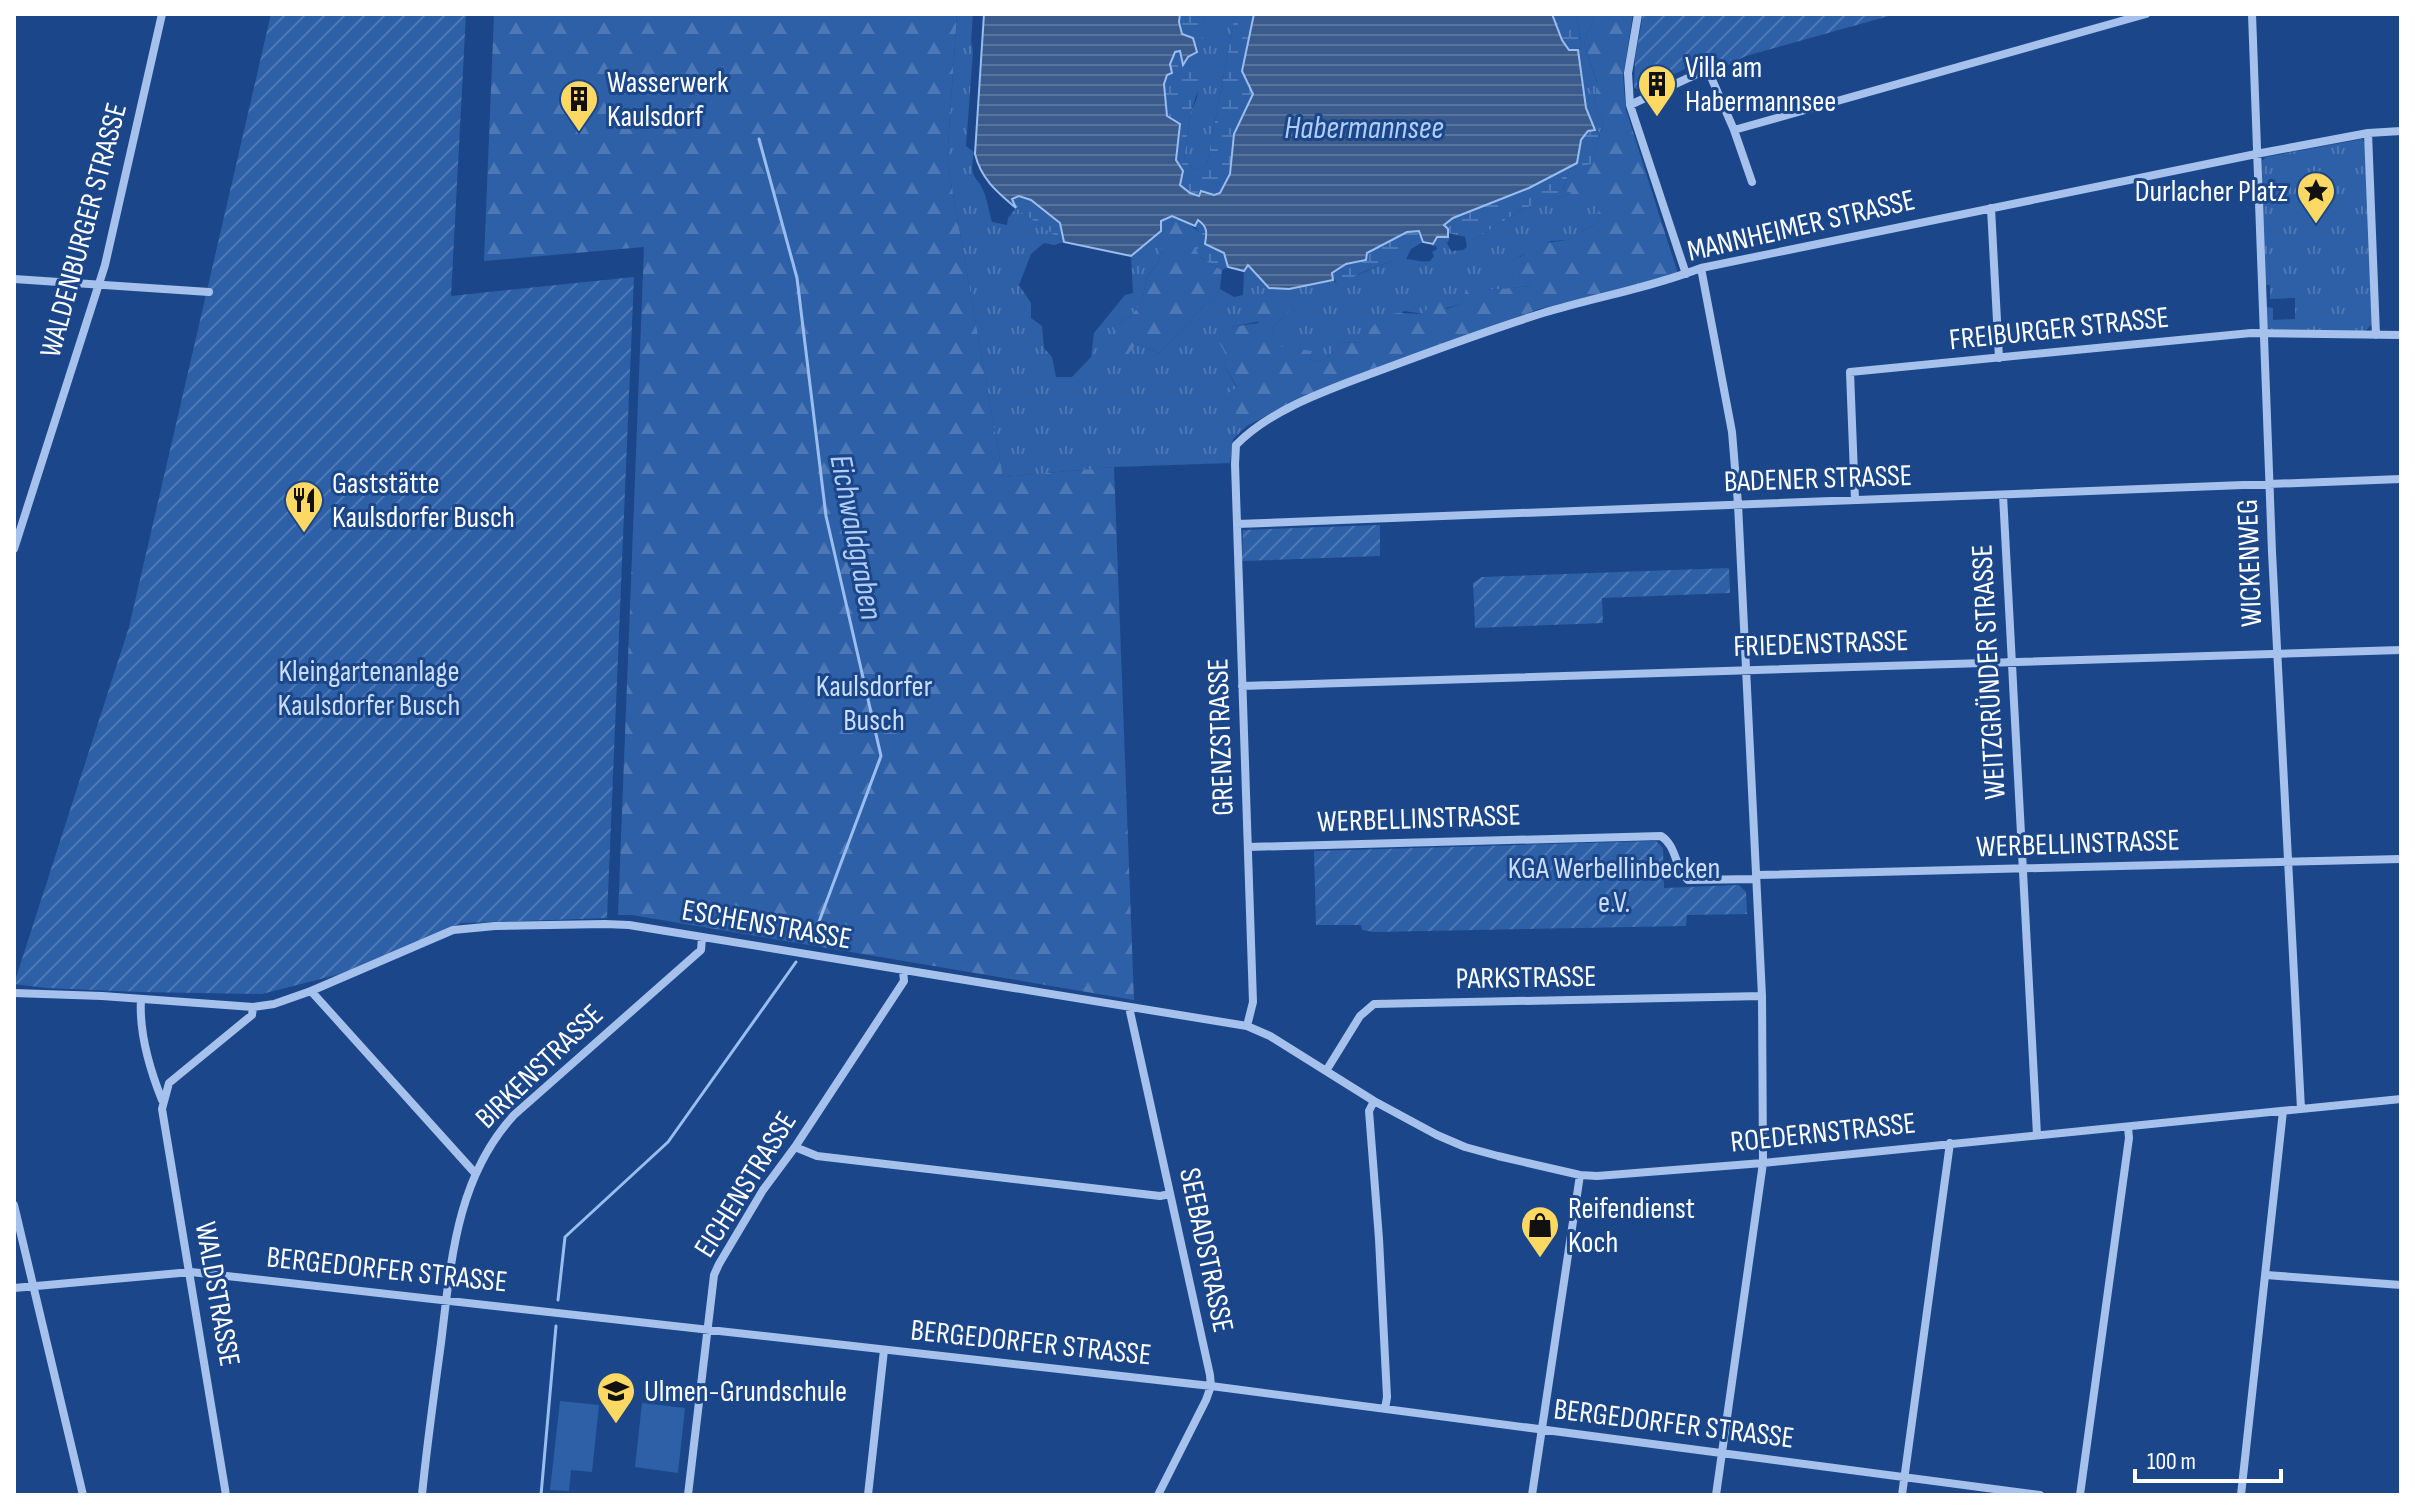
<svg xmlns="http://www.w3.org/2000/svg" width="2415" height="1509" viewBox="0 0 2415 1509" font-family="'Sofia Sans Condensed',sans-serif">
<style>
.grass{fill:url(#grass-tufts)}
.forest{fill:url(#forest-firs)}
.wetland{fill:url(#wetland-marsh)}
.park{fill:#2e60a8}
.garden{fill:url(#garden-furrows)}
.water{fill:url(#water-rules);stroke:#99bdee;stroke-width:2}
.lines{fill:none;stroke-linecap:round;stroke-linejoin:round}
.stream{stroke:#99bdee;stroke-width:3}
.street{stroke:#a6c2ec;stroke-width:8}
.labels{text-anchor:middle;stroke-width:6;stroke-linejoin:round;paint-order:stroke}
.poi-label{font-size:30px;fill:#fff;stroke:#1b478a;text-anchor:start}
.street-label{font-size:30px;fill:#fff;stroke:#1b478a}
.park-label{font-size:30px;fill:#cbdef9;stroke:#1b478a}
.water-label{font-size:32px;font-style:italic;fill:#b1cdf4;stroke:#1b478a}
</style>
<defs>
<pattern id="grass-tufts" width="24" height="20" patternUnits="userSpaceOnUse" patternTransform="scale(2)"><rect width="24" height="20" fill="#2e60a8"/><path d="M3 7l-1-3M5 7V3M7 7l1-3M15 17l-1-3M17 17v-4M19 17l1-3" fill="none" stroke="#4d78b5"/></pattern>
<pattern id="forest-firs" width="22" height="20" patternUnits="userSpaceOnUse" patternTransform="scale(2)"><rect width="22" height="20" fill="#2e60a8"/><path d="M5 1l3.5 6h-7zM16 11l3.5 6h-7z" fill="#4d78b5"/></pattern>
<pattern id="wetland-marsh" width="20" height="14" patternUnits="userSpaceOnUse" patternTransform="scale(2)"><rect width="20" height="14" fill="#2e60a8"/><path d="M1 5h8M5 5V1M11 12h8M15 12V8" fill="none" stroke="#4d78b5"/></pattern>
<pattern id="garden-furrows" width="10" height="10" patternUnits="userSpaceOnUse" patternTransform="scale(2)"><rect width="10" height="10" fill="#2e60a8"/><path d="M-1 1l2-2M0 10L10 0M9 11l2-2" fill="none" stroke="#4d78b5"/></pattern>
<pattern id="water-rules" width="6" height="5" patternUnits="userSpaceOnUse" patternTransform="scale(2)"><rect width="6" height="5" fill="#3b5b8c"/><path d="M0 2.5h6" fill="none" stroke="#58749d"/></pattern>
</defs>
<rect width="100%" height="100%" fill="#1b478a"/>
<path class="grass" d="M957,14H973L971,41L973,51L966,146L974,152C968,182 979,175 985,195C988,204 989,213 992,222L1007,225L1008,218L1016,208L1064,242L1054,245L1044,243L1031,254L1019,285L1031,303V318L1042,326L1044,348L1052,357L1056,377H1072L1091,357L1094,333L1125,295L1133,293L1131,256L1155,237L1162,248L1158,263L1147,276L1142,302L1131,316L1111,328L1136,344L1159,353L1220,289L1234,297L1243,295L1244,271L1248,265L1269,288L1289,289L1333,280L1337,284C1352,278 1390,259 1405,259C1414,259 1421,263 1430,261L1434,256L1432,252L1437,249L1436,246H1432L1437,237L1450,238L1447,243L1451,251L1463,250L1467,247L1465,236L1475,239L1524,208L1572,193L1598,204L1599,222L1567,240L1551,241L1507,263L1531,286L1489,290L1467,287L1461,304L1424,314L1404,311L1362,343L1339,342C1332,356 1326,361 1310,362L1312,351L1277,347L1272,332L1276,323L1286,316L1231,327L1224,365L1237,388L1225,396L1242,423L1247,426L1233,439L1230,463L1114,467L1003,477L947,160Z
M1204,14H1235L1207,164L1194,170L1184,159L1190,114L1197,98Z
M1576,14H1595L1584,43L1597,83L1594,105L1604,121L1600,133C1582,120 1581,72 1578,50L1582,47Z
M2362,139L2366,144L2373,323L2365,331H2273L2266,327L2265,307L2273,308V320L2295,319V298L2270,299V285H2264L2262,161L2266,157Z"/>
<path class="forest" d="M494,14H957L947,160L1003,477L1114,467L1134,1000L632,915H618L644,247L484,261Z
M1595,14H1633L1623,77L1626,110L1678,274L1539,309L1408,356L1279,409L1247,426L1242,423L1224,396L1237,387L1224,365L1225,353L1217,338L1231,327L1259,323L1248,309L1259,294L1290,305L1286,316L1276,323L1272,332L1277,346L1312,351L1310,362C1326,361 1332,356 1339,342L1362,343C1368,337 1368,332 1373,326C1388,308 1404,314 1423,314L1432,302L1443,301L1446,309L1461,304L1467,286L1473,284L1489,290L1531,286L1506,263L1524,255L1532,245L1567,240L1599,222L1598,204L1563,191L1570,169L1591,163L1604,121L1594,105L1597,82L1584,43Z
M1172,216L1181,218L1199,232V257L1222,270L1220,289L1159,353L1136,344L1122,362L1108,353L1117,333L1111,328L1131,316L1142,302L1147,276L1158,263L1162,248L1155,237L1161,231V222Z"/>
<path class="wetland" d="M1180,14H1204L1200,84L1190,114L1184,159L1194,170L1207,164L1235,14H1254L1246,48L1245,77L1253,94L1234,134L1230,174L1220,193L1200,196L1190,193L1180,185L1176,160L1179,124L1167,116L1164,84L1175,52L1180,51L1181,60Z
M1552,14H1576L1582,48L1569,50L1562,40Z
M1595,130L1600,133L1591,164L1570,169L1563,190L1572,193L1524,208L1475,239L1448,233L1444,225L1453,218L1570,168L1577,163L1581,140L1588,131Z
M1019,195L1031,200L1060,223L1064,242L1016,208L1012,199Z
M1198,220C1208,227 1207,232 1205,244L1224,253L1228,267L1222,270L1199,257L1193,241L1199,232L1195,226Z
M1419,231L1423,242L1411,249L1406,259C1393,260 1373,267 1361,273C1352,277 1347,283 1337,284L1331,273L1346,264L1366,260L1367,253C1383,244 1400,232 1419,231Z"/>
<path class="park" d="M560,1401L599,1405L592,1472L571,1470L569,1491L550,1490Z
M642,1403L685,1408L678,1473L635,1467Z"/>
<path class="garden" d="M271,14H466L451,296L634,277L607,918L461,923L344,973L262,994L141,992L46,988L14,984L129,627Z
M1643,14H1896L1746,56L1722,68L1716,54L1641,90L1634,88L1635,59Z
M1380,525V556L1242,561L1243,530Z
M1729,568L1730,593L1602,598L1603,623L1475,628L1473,583L1482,577Z
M1656,841L1663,848L1664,888L1739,885L1746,892L1747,914L1687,915L1686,926L1374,932L1362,930L1361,925H1316L1314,851Z"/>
<path class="water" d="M984,14H1180L1179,22L1182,34L1193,38L1197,52L1188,57L1183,65L1180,51L1175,52L1170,64L1172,73L1167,75L1164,84L1167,116L1180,124L1176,160L1183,171L1180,185L1190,193L1199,196L1201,191L1214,195L1220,193L1230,174L1234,134L1253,94L1242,71L1254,14H1552L1562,40L1569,50H1578L1586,108L1595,130L1588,131L1581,140L1577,163L1529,188L1453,218L1444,225L1448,229V237H1437L1433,244L1423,242L1419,231L1407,232L1367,253L1366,260L1346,264L1332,273L1333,280L1289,289L1269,288L1248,265L1244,271L1228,267L1224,253L1205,244C1207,233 1208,227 1198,220L1195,226L1172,216L1161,221V231L1131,256L1064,242L1060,223L1031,200L1019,196L1012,199L1016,208C997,192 981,179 975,154Z"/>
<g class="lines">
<path class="stream" d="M759,139L797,278L826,516L881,756L814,935
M558,1300L565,1237L668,1142L796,962
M541,1495L556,1326"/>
<path class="street" d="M1638,14L1628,73L1630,105L1686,274
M2252,14L2272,552L2301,1109
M1630,105L1699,73L1711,77L1734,130L1752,182
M1734,130L2146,14
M2368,133L2376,335
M1991,208L1999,358
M1701,268L1732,432L1738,504L1762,996L1763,1163L1716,1495
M14,279L209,292
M2003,495L2037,1135
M1855,500L1850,372L2251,333L2401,335
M1237,524L2401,479
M14,549L105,265L162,14
M1242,686L2401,650
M1248,847L1661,836C1677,846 1674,867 1688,880L1756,879
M1756,875L2401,859
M311,991L474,1172
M14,993L102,996L253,1007L274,1004L311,991L453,930L495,926L605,924L629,925L1247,1026L1270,1036L1374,1101L1437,1135L1465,1147L1498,1156L1580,1175L1597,1176L1763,1163L2401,1099
M141,999C139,1031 150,1070 162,1100
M1129,1007L1210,1375L1211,1386L1206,1400L1158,1495
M1247,1026L1253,1002L1235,464L1236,445C1270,410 1325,391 1370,374C1427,353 1485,331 1543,313C1596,297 1649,288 1701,268L2256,154L2368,133L2401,131
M1326,1071L1360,1016L1374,1004L1762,996
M1374,1101L1369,1111L1379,1239L1387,1397L1385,1409
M795,1147L817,1156L1160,1196L1170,1194
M14,1205L83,1495
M2266,1275L2401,1285
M14,1288L191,1272L1211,1386L2040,1495
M226,1495L162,1109L169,1083L252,1015L253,1007
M422,1495C427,1444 434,1394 441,1343C451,1262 456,1178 514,1115L701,950L702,938
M688,1495L714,1275L719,1264L763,1190L795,1147L904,981L903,971
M868,1495L884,1350
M1532,1495L1580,1175
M1902,1495L1950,1143
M2080,1495L2129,1138L2128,1127
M2241,1495L2283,1111"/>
</g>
<defs>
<symbol id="building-pin" viewBox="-11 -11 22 30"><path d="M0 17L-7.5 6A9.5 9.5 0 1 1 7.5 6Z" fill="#fdd863" stroke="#1b478a"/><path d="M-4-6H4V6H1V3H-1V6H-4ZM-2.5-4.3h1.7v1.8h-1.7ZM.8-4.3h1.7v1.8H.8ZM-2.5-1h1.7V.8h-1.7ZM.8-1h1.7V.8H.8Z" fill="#111"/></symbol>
<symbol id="sight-pin" viewBox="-11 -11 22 30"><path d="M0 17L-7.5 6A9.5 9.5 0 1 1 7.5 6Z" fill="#fdd863" stroke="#1b478a"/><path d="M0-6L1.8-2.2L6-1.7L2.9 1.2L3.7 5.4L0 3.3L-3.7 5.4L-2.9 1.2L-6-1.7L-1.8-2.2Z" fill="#111"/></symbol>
<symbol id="restaurant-pin" viewBox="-11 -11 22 30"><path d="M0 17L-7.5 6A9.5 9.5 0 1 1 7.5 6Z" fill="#fdd863" stroke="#1b478a"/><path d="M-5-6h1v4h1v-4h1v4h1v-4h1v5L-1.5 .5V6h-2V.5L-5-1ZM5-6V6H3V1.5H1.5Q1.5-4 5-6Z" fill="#111"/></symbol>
<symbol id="shop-pin" viewBox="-11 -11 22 30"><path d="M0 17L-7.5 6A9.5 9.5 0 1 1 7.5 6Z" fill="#fdd863" stroke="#1b478a"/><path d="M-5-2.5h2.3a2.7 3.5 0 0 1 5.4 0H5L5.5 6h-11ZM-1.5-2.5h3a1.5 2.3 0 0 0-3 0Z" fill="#111"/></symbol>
<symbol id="school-pin" viewBox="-11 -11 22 30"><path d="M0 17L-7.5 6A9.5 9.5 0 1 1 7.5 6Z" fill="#fdd863" stroke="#1b478a"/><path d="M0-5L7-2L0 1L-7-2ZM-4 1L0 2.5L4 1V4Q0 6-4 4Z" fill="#111"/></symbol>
</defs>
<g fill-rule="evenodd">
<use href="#building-pin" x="1635" y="62" width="44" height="60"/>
<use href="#building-pin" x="557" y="77" width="44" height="60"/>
<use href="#sight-pin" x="2294" y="169" width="44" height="60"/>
<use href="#restaurant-pin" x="282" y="478" width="44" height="60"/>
<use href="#shop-pin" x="1518" y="1203" width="44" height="60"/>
<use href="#school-pin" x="594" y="1369" width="44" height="60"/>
</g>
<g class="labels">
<g class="poi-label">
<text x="1685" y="77">Villa am<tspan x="1685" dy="34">Habermannsee</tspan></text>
<text x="607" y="92">Wasserwerk<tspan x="607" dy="34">Kaulsdorf</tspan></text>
<text x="2288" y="201" text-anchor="end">Durlacher Platz</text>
<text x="332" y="493">Gaststätte<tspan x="332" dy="34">Kaulsdorfer Busch</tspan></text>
<text x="1568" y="1218">Reifendienst<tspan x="1568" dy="34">Koch</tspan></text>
<text x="644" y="1401">Ulmen-Grundschule</text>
</g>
<g class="street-label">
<text transform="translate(1801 225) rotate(-13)" y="10">MANNHEIMER STRASSE</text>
<text transform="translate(83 230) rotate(-75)" y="10">WALDENBURGER STRASSE</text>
<text transform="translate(2059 328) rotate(-6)" y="10">FREIBURGER STRASSE</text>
<text transform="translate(1818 478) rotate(-2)" y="10">BADENER STRASSE</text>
<text transform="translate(2249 563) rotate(-92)" y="10">WICKENWEG</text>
<text transform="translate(1821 643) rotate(-2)" y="10">FRIEDENSTRASSE</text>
<text transform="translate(1988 672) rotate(-93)" y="10">WEITZGRÜNDER STRASSE</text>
<text transform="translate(1220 737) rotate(-92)" y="10">GRENZSTRASSE</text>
<text transform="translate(1419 818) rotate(-2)" y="10">WERBELLINSTRASSE</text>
<text transform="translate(2078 843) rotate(-2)" y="10">WERBELLINSTRASSE</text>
<text transform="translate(767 924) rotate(10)" y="10">ESCHENSTRASSE</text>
<text transform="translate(1526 977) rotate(-1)" y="10">PARKSTRASSE</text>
<text transform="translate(539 1066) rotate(-44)" y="10">BIRKENSTRASSE</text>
<text transform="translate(1823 1132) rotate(-6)" y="10">ROEDERNSTRASSE</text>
<text transform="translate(745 1184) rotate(-58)" y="10">EICHENSTRASSE</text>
<text transform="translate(1207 1250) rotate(78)" y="10">SEEBADSTRASSE</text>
<text transform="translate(387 1269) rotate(6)" y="10">BERGEDORFER STRASSE</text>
<text transform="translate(218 1294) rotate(80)" y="10">WALDSTRASSE</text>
<text transform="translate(1031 1342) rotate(6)" y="10">BERGEDORFER STRASSE</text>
<text transform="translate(1674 1423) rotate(7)" y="10">BERGEDORFER STRASSE</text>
</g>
<g class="park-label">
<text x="369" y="681">Kleingartenanlage<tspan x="369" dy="34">Kaulsdorfer Busch</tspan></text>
<text x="874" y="696">Kaulsdorfer<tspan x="874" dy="34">Busch</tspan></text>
<text x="1614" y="878">KGA Werbellinbecken<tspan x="1614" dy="34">e.V.</tspan></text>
</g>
<g class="water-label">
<text x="1364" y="138">Habermannsee</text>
<text transform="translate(857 537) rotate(79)" y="11">Eichwaldgraben</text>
</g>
</g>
<rect width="2415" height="1509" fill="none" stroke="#ffffff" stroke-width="32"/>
<path d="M2135 1469v12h146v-12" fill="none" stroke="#ffffff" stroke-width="4"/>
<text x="2147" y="1469" font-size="24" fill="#ffffff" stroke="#1b478a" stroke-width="6" paint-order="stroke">100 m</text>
</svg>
